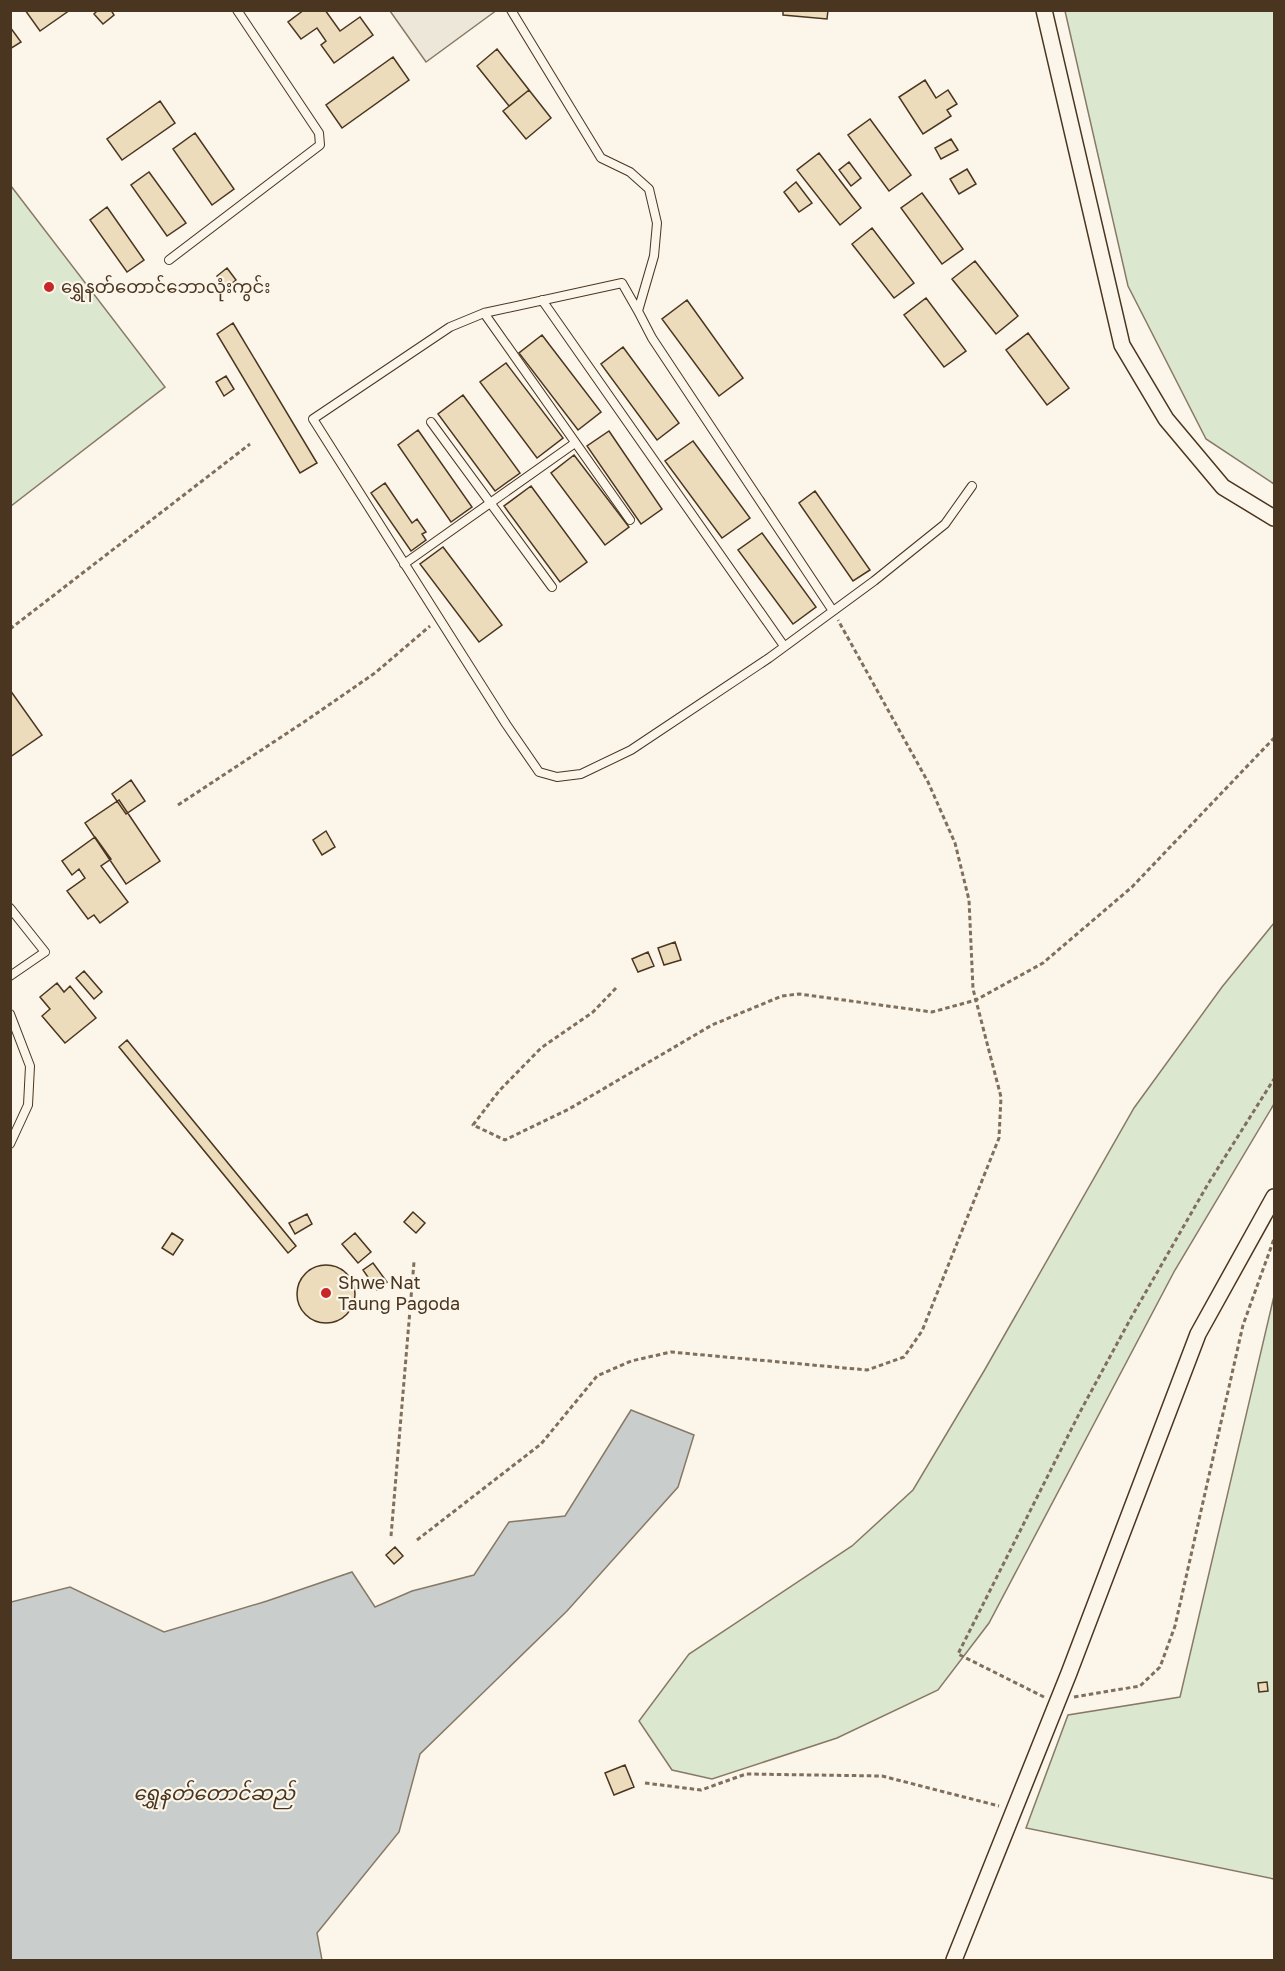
<svg xmlns="http://www.w3.org/2000/svg" width="1285" height="1971" viewBox="0 0 1285 1971" font-family="'Golos Text','Noto Sans Myanmar',sans-serif">
<style>
.green{fill:#dce7d0;stroke:#887966;stroke-width:1.5}
.parking{fill:#ede7d9;stroke:#887966;stroke-width:1.5}
.water{fill:#c9cecd;stroke:#887966;stroke-width:1.5}
.building{fill:#ecdcbc;stroke:#4a3520;stroke-width:1.5}
.lines{fill:none;stroke-linecap:round;stroke-linejoin:round}
.service-casing{stroke:#4a3520;stroke-width:10}
.minor-casing{stroke:#4a3520;stroke-width:18}
.path{stroke:#7f6f5c;stroke-width:3;stroke-dasharray:4.5 3;stroke-linecap:butt}
.service{stroke:#fbf6e9;stroke-width:8}
.minor{stroke:#fbf6e9;stroke-width:15}
.poi-dot{fill:#c62828;stroke:#fbf6e9;stroke-width:2}
.labels{text-anchor:middle;stroke-width:4.5;stroke-linejoin:round;paint-order:stroke}
.poi-label{font-size:18px;fill:#4a3520;stroke:#fbf6e9;text-anchor:start}
.water-label{font-size:20px;font-style:italic;fill:#4a3520;stroke:#fbf6e9}
</style>
<rect width="100%" height="100%" fill="#fbf6e9"/>
<path class="green" d="M1065,11H1274V484L1206,439L1128,286Z
M11,186L165,387L11,506Z
M1274,923V1104L1175,1270L989,1623L938,1690L837,1738L712,1779L672,1770L639,1721L689,1654L852,1546L913,1490L984,1371L1134,1108L1222,987Z
M1274,1296V1879L1026,1828L1068,1715L1180,1697Z"/>
<path class="parking" d="M497,10L426,62L390,11V10Z"/>
<path class="water" d="M631,1410L694,1435L678,1487L567,1611L420,1754L399,1832L317,1933L322,1960H11V1602L70,1587L164,1632L267,1601L352,1572L375,1607L412,1591L474,1575L509,1522L565,1516Z"/>
<path class="building" d="M25,10H70L40,31Z
M25,10H70L40,31Z
M98,10H111L114,15L103,24L94,14Z
M325,10L340,31L360,17L373,35L334,63L321,45L326,41L317,28L301,39L288,22L304,10Z
M325,10L340,31L360,17L373,35L334,63L321,45L326,41L317,28L301,39L288,22L304,10Z
M783,10H828L827,19L783,15Z
M10,27L21,42L10,49Z
M497,49L529,90L509,106L477,66Z
M393,57L409,80L342,128L326,105Z
M925,80L936,98L948,90L957,104L947,110L951,116L923,134L899,97Z
M529,90L551,118L526,139L503,111Z
M160,101L175,123L122,160L107,139Z
M870,119L911,175L889,191L848,135Z
M195,133L234,189L212,205L173,149Z
M951,139L958,150L941,159L935,148Z
M819,153L861,208L840,225L797,170Z
M849,162L861,178L851,186L839,170Z
M967,169L976,184L959,194L950,179Z
M149,172L186,223L167,236L131,185Z
M796,182L812,203L799,212L784,192Z
M922,193L963,249L942,264L901,208Z
M107,207L144,260L127,272L90,220Z
M872,228L914,283L894,298L852,244Z
M975,261L1018,316L996,334L952,279Z
M227,268L236,280L227,288L217,276Z
M926,298L966,351L944,367L904,315Z
M687,300L743,378L719,396L662,319Z
M233,323L317,463L300,473L217,334Z
M1028,333L1069,388L1047,405L1006,350Z
M542,335L601,412L578,430L519,353Z
M623,347L679,423L657,440L601,364Z
M506,363L563,438L537,458L480,382Z
M226,376L234,389L224,396L216,382Z
M463,395L520,473L495,491L438,414Z
M418,430L472,507L451,522L398,445Z
M609,431L662,509L641,524L587,446Z
M693,441L750,518L722,538L665,461Z
M574,455L629,527L605,545L551,473Z
M385,483L412,523L417,519L426,532L422,534L426,540L411,551L371,493Z
M531,486L587,562L560,582L504,506Z
M815,491L870,570L853,581L799,503Z
M762,533L816,607L793,624L738,550Z
M443,547L502,625L479,642L420,564Z
M10,690L42,735L10,757Z
M131,780L145,801L126,814L112,794Z
M119,800L160,861L126,884L85,823Z
M326,831L335,847L322,855L313,840Z
M95,837L111,859L101,866L128,902L100,923L94,915L88,919L67,891L85,878L79,869L72,875L62,861Z
M675,942L681,960L664,965L658,948Z
M648,952L654,966L638,972L632,959Z
M84,971L102,992L94,999L76,978Z
M57,983L64,992L70,986L96,1018L65,1043L42,1016L50,1009L40,997Z
M127,1040L296,1246L288,1253L119,1047Z
M413,1212L425,1223L416,1233L404,1222Z
M307,1214L312,1224L295,1234L289,1223Z
M172,1233L183,1240L173,1255L162,1248Z
M355,1233L371,1252L358,1263L342,1244Z
M373,1263L387,1282L377,1290L363,1270Z
M297 1294a29 29 0 1 1 58 0a29 29 0 1 1-58 0Z
M395,1547L403,1556L394,1564L386,1555Z
M1267,1682L1268,1691L1259,1692L1258,1683Z
M625,1765L634,1787L614,1795L605,1773Z"/>
<g class="lines">
<defs>
<path id="service" d="M511,10L601,158L630,172L649,189L657,223L654,256L638,311L652,338L833,611
M169,260L320,145L319,133L237,10
M542,300L784,646
M638,311L622,283L484,313L450,327L313,419L506,724L539,772L557,777L581,774L631,750L769,658L874,581L945,524L972,486
M484,313L630,520
M431,422L552,587
M404,564L575,443
M10,908L45,952L10,976
M10,1014L30,1066L28,1105L10,1144"/>
<path id="minor" d="M1044,10L1122,345L1166,419L1223,487L1274,518
M954,1960L1069,1673L1198,1334L1274,1197"/>
</defs>
<use href="#service" class="service-casing"/>
<use href="#minor" class="minor-casing"/>
<path class="path" d="M10,629L250,444
M178,805L304,722L375,673L430,626
M616,988L593,1012L541,1048L499,1091L473,1125L505,1140L569,1109L712,1025L782,996L799,994L932,1012L976,1000L1043,963L1132,887L1274,738
M391,1536L414,1262
M417,1540L541,1444L597,1376L631,1361L671,1352L867,1370L904,1357L922,1331L999,1138L1001,1097L973,989L969,900L955,843L928,782L838,620
M1044,1697L958,1654L1080,1412L1132,1316L1208,1184L1274,1079
M1074,1697L1140,1686L1160,1667L1175,1626L1243,1325L1274,1239
M645,1783L701,1790L746,1774L882,1776L999,1806"/>
<use href="#service" class="service"/>
<use href="#minor" class="minor"/>
</g>
<g class="poi-dot">
<circle cx="49" cy="287" r="6"/>
<circle cx="326" cy="1293" r="6"/>
</g>
<g class="labels">
<g class="poi-label">
<text x="61" y="293">ရွှေနတ်တောင်ဘောလုံးကွင်း</text>
<text x="338" y="1289">Shwe Nat<tspan x="338" dy="21">Taung Pagoda</tspan></text>
</g>
<g class="water-label">
<text x="214" y="1800">ရွှေနတ်တောင်ဆည်</text>
</g>
</g>
<rect width="1285" height="1971" fill="none" stroke="#4a3520" stroke-width="24"/>
</svg>
